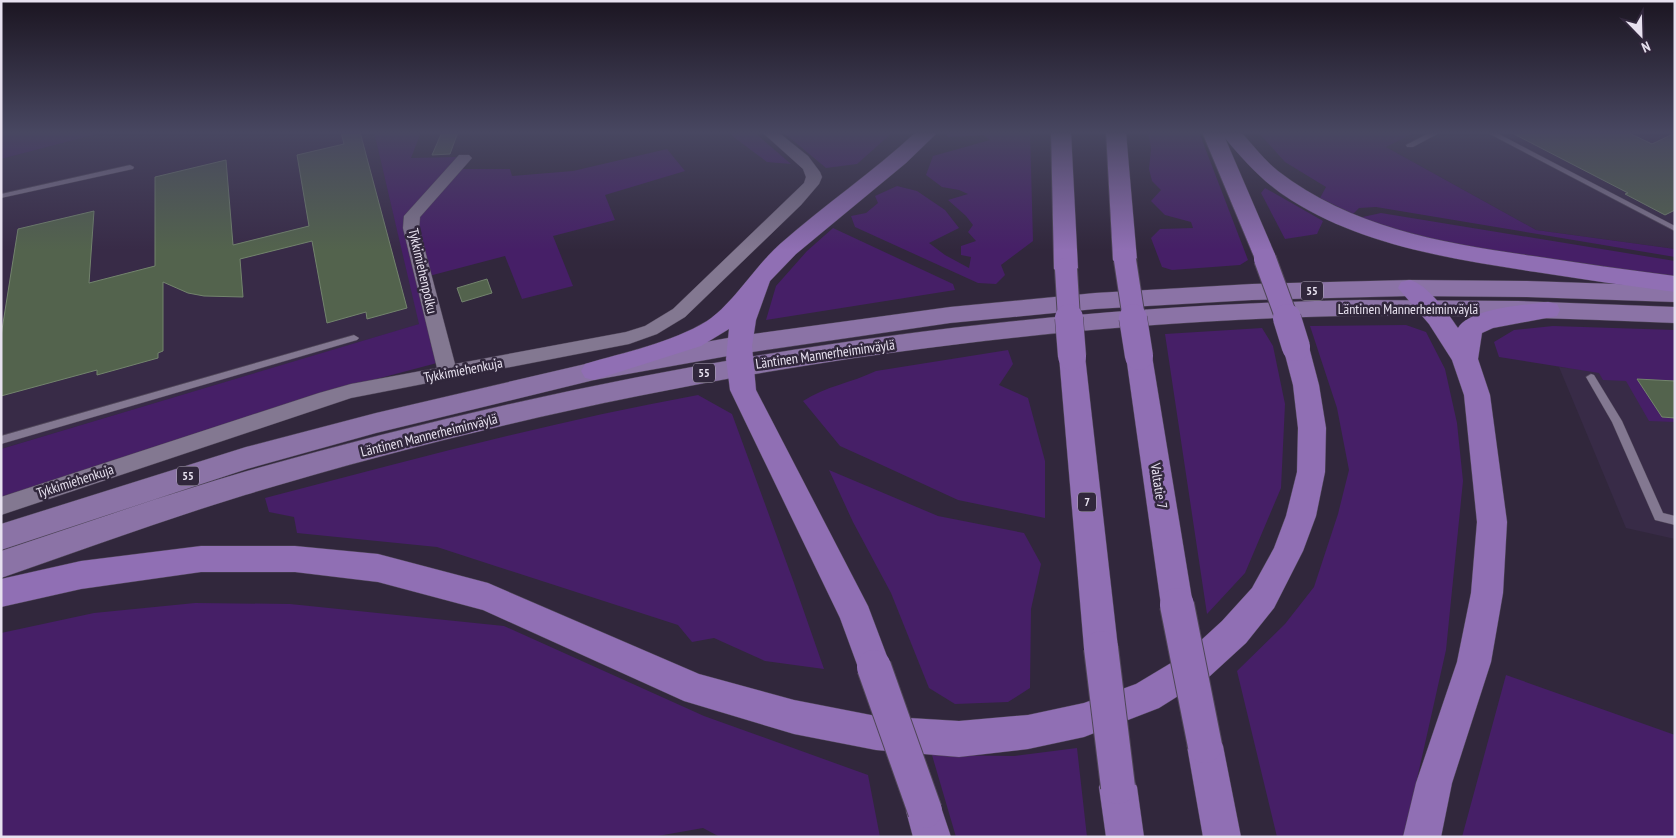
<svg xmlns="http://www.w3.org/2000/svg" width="1676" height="838" viewBox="0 0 1676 838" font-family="'PT Sans Narrow',sans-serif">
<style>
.built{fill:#382b47}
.green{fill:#461f67}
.building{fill:#53634d;stroke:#73846d}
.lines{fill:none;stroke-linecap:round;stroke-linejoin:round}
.lane-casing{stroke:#4f4658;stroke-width:1}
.street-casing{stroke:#4f4658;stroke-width:1}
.primary-casing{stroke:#4f4658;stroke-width:1}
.highway-casing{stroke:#4f4658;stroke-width:1}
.lane{fill:#837891;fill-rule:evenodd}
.street{fill:#837891;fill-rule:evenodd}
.primary{fill:#8b73a6;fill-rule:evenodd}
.highway{fill:#906fb4;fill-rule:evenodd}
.highway-bridge-far2-casing{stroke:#4f4658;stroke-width:24;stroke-linecap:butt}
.highway-bridge-far1-casing{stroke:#4f4658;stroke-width:29;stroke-linecap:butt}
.highway-bridge-casing{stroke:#4f4658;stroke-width:36;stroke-linecap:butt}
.highway-bridge-far2{stroke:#906fb4;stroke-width:22}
.highway-bridge-far1{stroke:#906fb4;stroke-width:28}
.highway-bridge{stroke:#906fb4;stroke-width:34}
.labels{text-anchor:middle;stroke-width:5;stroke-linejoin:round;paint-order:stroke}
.shield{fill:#31273c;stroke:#b0a9b9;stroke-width:1}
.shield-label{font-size:12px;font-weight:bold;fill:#e7e1ef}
.street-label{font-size:14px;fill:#e7e1ef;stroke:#31273c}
</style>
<rect width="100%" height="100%" fill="#31273c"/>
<path class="built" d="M118,132H374L420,324L1,449V159L93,135Z
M1416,132H1675V249L1536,230L1386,147Z
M1559,367L1675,375V539L1626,528Z"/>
<path class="green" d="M1,132H118L93,135L1,159Z
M374,132H421L411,158L459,157L406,217L437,363L335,390L1,501V449L419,324Z
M727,132H754L791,164L767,162Z
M783,132H893L857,164L826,168Z
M945,132H1030L1033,241L1001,265L1005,275L996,284L978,283L855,227L851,216L866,213L878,203L875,196L897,186L917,191L945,210L959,228L929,243L945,255L969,268L971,257L961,255V246L976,241L968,232L973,225L966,216L948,200L968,194L959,190L942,187L926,175L933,156L990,140L984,135L948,137Z
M1148,132H1199L1248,260L1240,265L1172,270L1162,267L1151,238L1160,229L1193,228L1191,222L1165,215L1151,201L1161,190L1152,181L1149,169L1151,149Z
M1258,132H1416L1386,147L1536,230L1675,249V257L1376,207L1359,208L1353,214L1320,198L1326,187L1285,162Z
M667,149L685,171L605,195L615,220L553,236L573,286L522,299L505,256L429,276L416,227L417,217L460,169H510L512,176L573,171Z
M1265,188L1323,221L1317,234L1285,239L1261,193Z
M1381,213L1675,261V278L1439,244L1358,218Z
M833,228L953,284L955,290L766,320L776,286L807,251Z
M1406,325L1426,332L1445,369L1457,423L1463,481L1446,650L1404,837H1277L1237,671L1285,624L1314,587L1338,514L1349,470L1337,408L1310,326Z
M1553,326L1675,330V381L1638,379L1675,418V422L1649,421L1626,381L1603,380L1599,373L1499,357L1494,342L1514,330Z
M1262,328L1273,346L1285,404L1281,488L1245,573L1207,614L1165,334Z
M1008,350L1013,364L999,385L1028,398L1045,461V518L958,500L871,460L840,446L803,401C826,386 851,383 876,371Z
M698,395L732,414L794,583L824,669L765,661L714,638L692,642L678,625L437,547L297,533L294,517L269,512L265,498C409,460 551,422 698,395Z
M829,470L938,516L1024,533L1041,564L1031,609L1030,688L1008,702L955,704L929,688L891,593L853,522Z
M195,603L290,604L504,626L704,716L868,775L880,837H720L703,828L652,837H1V633L94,613Z
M1506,675L1675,735V837H1462Z
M1077,748L1087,837H956L932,755L1014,756Z"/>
<path class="building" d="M341,132H360L407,308L367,319L366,312L327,323L312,241L240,259L243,297L204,296L188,293L163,282V351L158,353V358L97,375V370L1,396V336L18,229L94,211L89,283L155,266V177L226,160L233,245L309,226L297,155L344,144Z
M442,132H458L450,154L432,155Z
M1510,132H1627L1652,144L1675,133V210L1665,215L1625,194L1628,193Z
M487,279L492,293L462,302L457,288Z
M1637,379L1675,381V418L1662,417Z"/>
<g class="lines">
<defs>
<path id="lane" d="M1431,132H1441L1413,147H1407L1406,145Z
M1486,132H1495L1675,226V231Z
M130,165L134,167L133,169L1,198V194Z
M354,335L359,338L357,340L1,444V436Z
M1591,374L1594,375L1622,421L1663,513L1675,516V525L1655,520L1612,422L1586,377Z"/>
<path id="street" d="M762,132H778L808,156L820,172L822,177L819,184L801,205L685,317L657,334L629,344L351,398L1,515V497L319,393L351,384L437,368L403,228L404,216L459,155H469L472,158L420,217L419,228L455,364L626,332L645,326L673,309L804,183L806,177L803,169Z"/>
<path id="primary" d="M1410,280L1527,281L1675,286V302L1527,297L1410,296L1252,300L1095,309L950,323L739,354L594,380L376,433L247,469L1,550V524L246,447L376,413L594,362L739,336L950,307L1095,293L1252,284Z
M1360,300L1518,301L1675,307V323C1552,318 1429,313 1306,317C946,329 590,391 245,495C163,520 82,550 1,578V551C83,524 164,495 247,471C612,367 980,307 1360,300Z"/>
<path id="highway" d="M916,132H938L906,163L796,254L770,281L756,320L752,346L756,390L868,606L891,667L886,678L874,683L862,678L840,618L730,390L726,359L729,329L701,346L594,380L585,378L581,371L585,364C625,352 671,343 707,321C732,305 756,265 780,244C824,205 873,172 916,132Z
M1051,132H1071L1078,269L1074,274L1066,277L1058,274L1054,269Z
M1106,132H1126L1137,260L1133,265L1125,267L1117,265L1113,260Z
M1202,132H1241C1253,145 1264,160 1278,171C1352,228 1442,243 1533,256C1580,263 1627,270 1675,276V292C1628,286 1582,279 1536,272C1452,259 1364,246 1291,200C1265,184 1245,162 1225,138L1277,259L1273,264L1265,266L1257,264Z
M1410,280C1428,285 1447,312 1458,328C1470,308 1526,305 1548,302L1557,304L1560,310L1557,316L1493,328L1482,333L1478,359L1490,395L1507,522L1503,593L1491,662L1452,783L1441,837H1403L1416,783L1457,662L1471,593L1477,522L1464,395L1452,360L1429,324L1398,288L1401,282Z
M1296,338L1305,341L1309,347L1319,385L1326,428L1325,472L1316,516L1303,551L1274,608L1246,643L1210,676L1159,708L1084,737L1028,749L959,757L876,750L794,734L684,701L483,610L378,582L295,572H201L81,589L1,607V579L81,561L201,546H295L378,554L488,583L699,674L794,700L876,716L959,721L1028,715L1084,703L1136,684L1186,654L1222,621L1252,588L1274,548L1286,516L1297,472L1298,428L1293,385L1283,347L1287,341Z
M1072,347L1081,350L1085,356L1118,648L1113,659L1101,663L1089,659L1084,648L1059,356L1063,350Z
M1139,347L1148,350L1152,356L1193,605L1188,615L1177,619L1166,615L1161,605L1126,356L1130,350Z
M1205,728L1218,733L1223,746L1241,837H1203L1187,746L1192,733Z
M1118,768L1131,774L1137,787L1144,837H1106L1099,787L1105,774Z
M925,792L938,798L951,837H913L906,811L912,798Z"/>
</defs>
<use href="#lane" class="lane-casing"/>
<use href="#street" class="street-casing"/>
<use href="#primary" class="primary-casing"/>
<use href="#highway" class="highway-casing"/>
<use href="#lane" class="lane"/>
<use href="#street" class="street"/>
<use href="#primary" class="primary"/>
<use href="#highway" class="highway"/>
<defs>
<path id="highway-bridge-far2" d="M1265,259L1287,319
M1125,260L1134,319
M1066,269L1069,319"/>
<path id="highway-bridge-far1" d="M1069,318L1072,356
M1133,318L1139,356
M1287,318L1296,347"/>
<path id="highway-bridge" d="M1177,605L1205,746
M1101,648L1118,787
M874,667L925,811"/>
</defs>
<use href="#highway-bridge-far2" class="highway-bridge-far2-casing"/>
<use href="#highway-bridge-far1" class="highway-bridge-far1-casing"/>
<use href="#highway-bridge" class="highway-bridge-casing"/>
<use href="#highway-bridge-far2" class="highway-bridge-far2"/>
<use href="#highway-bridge-far1" class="highway-bridge-far1"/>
<use href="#highway-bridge" class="highway-bridge"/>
</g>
<linearGradient id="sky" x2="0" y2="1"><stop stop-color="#1b1521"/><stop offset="0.53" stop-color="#484761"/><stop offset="1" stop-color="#484761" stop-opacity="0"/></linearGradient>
<rect width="1676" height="250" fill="url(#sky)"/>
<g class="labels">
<g class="shield">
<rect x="1301" y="281.5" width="22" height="19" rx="4"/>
<rect x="693" y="363.5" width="22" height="19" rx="4"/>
<rect x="177" y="466.5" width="22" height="19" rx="4"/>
<rect x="1078" y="492.5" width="18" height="19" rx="4"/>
</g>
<g class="shield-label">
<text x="1312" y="295">55</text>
<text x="704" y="377">55</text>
<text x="188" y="480">55</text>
<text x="1087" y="506">7</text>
</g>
<g class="street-label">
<text transform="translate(423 271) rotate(77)" y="5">Tykkimiehenpolku</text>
<text x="1408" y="314">Läntinen Mannerheiminväylä</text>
<text transform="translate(825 354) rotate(-8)" y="5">Läntinen Mannerheiminväylä</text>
<text transform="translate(463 370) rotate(-11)" y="5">Tykkimiehenkuja</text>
<text transform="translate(429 435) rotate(-14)" y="5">Läntinen Mannerheiminväylä</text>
<text transform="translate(75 481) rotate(-18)" y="5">Tykkimiehenkuja</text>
<text transform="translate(1159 486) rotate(81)" y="5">Valtatie 7</text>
</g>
</g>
<rect width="1676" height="838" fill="none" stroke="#e7e1ef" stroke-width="5"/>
<g transform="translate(1641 35) rotate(157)" stroke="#31273c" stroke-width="4" paint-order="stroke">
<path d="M0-4L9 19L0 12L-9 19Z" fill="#e7e1ef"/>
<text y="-8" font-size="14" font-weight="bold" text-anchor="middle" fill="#e7e1ef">N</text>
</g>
</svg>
